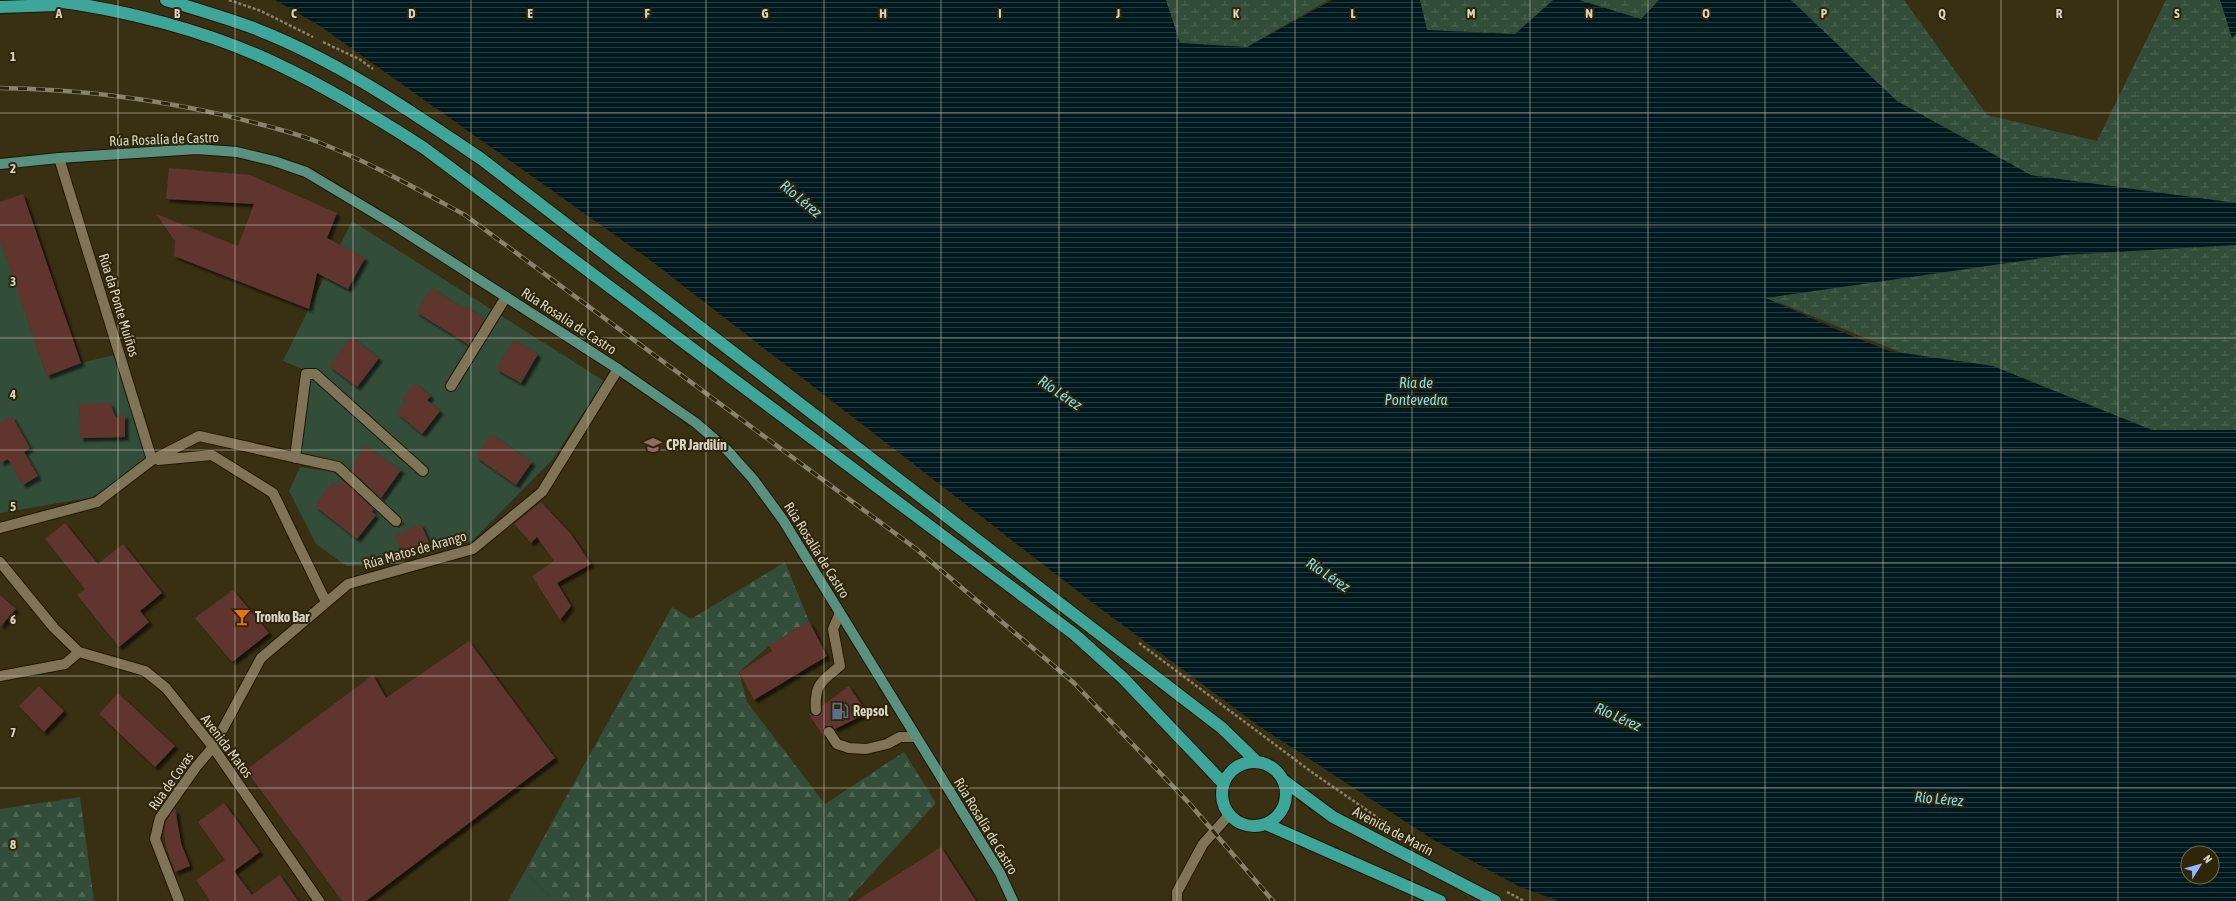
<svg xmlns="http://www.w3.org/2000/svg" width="2236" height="901" font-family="'Asap Condensed',sans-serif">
  <defs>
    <pattern id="forest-firs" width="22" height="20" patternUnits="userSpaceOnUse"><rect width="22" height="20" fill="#324d38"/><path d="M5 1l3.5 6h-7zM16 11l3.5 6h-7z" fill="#4f6653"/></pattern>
    <pattern id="wetland-marsh" width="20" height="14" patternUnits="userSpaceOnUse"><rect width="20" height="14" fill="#324d38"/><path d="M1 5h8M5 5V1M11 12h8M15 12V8" fill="none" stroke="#4f6653"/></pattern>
    <pattern id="water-rules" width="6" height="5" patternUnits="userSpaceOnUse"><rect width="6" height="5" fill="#00191f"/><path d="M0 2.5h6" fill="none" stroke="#253a3e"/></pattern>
    <filter id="shadow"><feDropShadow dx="3.5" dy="3.5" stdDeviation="1" flood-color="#0009"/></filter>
  </defs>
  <rect width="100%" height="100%" fill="#392f13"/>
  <!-- grass -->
  <path fill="#324d38" d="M352,221L604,381L553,459L472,541L388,565L346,566L316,544L289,491L300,467L333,472L399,528L405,524L340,464L300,455L309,379L315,381L366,425L419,475L423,471L315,374L283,361Z
    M0,238L47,376L81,363L114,355L147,459L94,497L0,513Z
    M525,871L554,901H508Z"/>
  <!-- forest -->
  <path fill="url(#forest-firs)" d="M785,562L809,621L769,646L739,672L747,702L825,804L904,752L936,803L847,901H554L525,871L672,607L691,619Z
    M80,797L94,901H0V809Z"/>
  <!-- wetland -->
  <path fill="url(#wetland-marsh)" fill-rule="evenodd" d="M753,0H1328L1262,39L1332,0H1904L1987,115L2097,141L2166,0H2236V695ZM1778,303V302L1902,353C1869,351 1810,318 1778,303Z"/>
  <!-- water -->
  <path fill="url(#water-rules)" fill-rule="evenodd" d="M275,0H1166L1180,43L1247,47L1332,0H1420L1427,30L1515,34L1553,0H1579L1641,19L1659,0H1791L1897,101L2031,175L2236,203V245L2063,255L1766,298L1847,334L1889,351L1993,366L2152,430H2236V901H1559L1518,886L1432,839L1259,726L1093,603L650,260L320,26ZM2188,853H2212V877H2188Z
    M2220,0H2236V34L2232,38Z"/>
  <!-- building -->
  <path fill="#5f352e" filter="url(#shadow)" d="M169,168L250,175L337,213L327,238L365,258L348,289L317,273L309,309L174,256L175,241L156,214L238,246L254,204L166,199Z
    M23,194L81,363L47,376L0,241V202Z
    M432,288L464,309L466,306L485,319L469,345L416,312Z
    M351,337L379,358L357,387L329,366Z
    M514,340L538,354L521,383L496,369Z
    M415,383L431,396L427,400L440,411L422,434L397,413L406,401L401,400Z
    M110,403L116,418L125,414V437L80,438L79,404Z
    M12,416L30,448L24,452L38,476L23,485L8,459L0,463V423Z
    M491,434L532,462L516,485L476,457Z
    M365,446L401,470L381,498L350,469Z
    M342,480L374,509L372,512L376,515L357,539L315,506L332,482L338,486Z
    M541,502L571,534L591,564L557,583L571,606L560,620L532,576L554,561L537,537L531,543L514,524Z
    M65,523L98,564L123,544L162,593L140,611L149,622L119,647L77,595L85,589L45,539Z
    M421,524L430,545L404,556L395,535Z
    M233,590L269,633L232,662L195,618Z
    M0,595L16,609L0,627Z
    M809,621L827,656L754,700L739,672L772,651L769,646Z
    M469,641L555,758L366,901H342L246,770L373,675L386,698Z
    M39,686L64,711L44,732L19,706Z
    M849,686L867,713L835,729L832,726H826L823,729V736L809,714L816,716L820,715L822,706Z
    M118,693L175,746L155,767L99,714Z
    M224,803L260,852L234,871L252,895L280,875L298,901H210L196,880L225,860L198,822Z
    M175,808L181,843L190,866L175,872L166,847L164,831L166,821Z
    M941,847L976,901H856Z"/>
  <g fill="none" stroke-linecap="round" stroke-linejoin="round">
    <!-- lane casing -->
    <g stroke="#201700" stroke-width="12">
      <path id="lane" d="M451,386L506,297
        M816,710C814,684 822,681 840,666L833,629L840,613
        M829,732L837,744L849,748L866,749L887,744L900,737H916
        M1177,901V892L1203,844L1229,815"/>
    </g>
    <!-- street casing -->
    <g stroke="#201700" stroke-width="12">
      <path id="street" d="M295,458L306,374H315L423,471
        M152,460L199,436L338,467L396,521
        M158,460L212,455L273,493L326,602
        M0,528L97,502L152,460L59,158
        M0,562L54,628L79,652L145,671L166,688L213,747L319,901
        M0,676L65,664L79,652
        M179,901L155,839L160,818L196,767L213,747L261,658L348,584L473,549L542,492L618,369"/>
    </g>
    <!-- primary casing -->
    <g stroke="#201700" stroke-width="12">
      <path id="primary" d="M0,164L59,158L197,149L237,152L274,161L306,172L391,223L618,369L696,423L727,450L753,479L783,520L1000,873L1013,901"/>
    </g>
    <!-- highway casing -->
    <g stroke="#201700" stroke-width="14">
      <path id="highway" d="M48,0C123,9 208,31 277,64C328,88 376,117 424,148L1074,634L1123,678L1223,783
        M166,0C196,9 227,18 256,29C336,60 409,110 480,158L1222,728L1256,761
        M0,7L57,5
        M1222 794a32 32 0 1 1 64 0a32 32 0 1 1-64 0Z
        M1283,780L1333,817L1495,901
        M1266,824L1440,901"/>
    </g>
    <!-- path -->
    <path stroke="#89816b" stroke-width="2.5" stroke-dasharray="3 2" stroke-linecap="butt" d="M229,0L261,11L313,37
      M323,42L359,59L373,69
      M1139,643L1313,773L1400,833
      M1507,892L1524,901"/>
    <!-- lane -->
    <use href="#lane" stroke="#7f7457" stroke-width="10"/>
    <!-- street -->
    <use href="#street" stroke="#7f7457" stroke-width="10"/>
    <!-- primary -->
    <use href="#primary" stroke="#589180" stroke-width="10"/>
    <!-- highway -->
    <use href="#highway" stroke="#3ea59b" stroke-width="12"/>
    <!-- rail casing -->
    <g stroke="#89826c" stroke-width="4.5">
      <path id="rail" d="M0,88C74,89 147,98 219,114C252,122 287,130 318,142C369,162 417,189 465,215L915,548L1074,683L1189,803L1273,901"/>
    </g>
    <!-- rail -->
    <use href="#rail" stroke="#2f2509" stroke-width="3" stroke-dasharray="9" stroke-linecap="butt"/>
  </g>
  <!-- grid -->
  <path fill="none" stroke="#d9d3c4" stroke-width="1" stroke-opacity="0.55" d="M118,0V901M235,0V901M353,0V901M471,0V901M588,0V901M706,0V901M824,0V901M941,0V901M1059,0V901M1177,0V901M1295,0V901M1412,0V901M1530,0V901M1648,0V901M1765,0V901M1883,0V901M2001,0V901M2118,0V901M0,113H2236M0,225H2236M0,338H2236M0,450H2236M0,563H2236M0,676H2236M0,788H2236"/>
  <!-- icons -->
  <defs>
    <g id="school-bare" transform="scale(1.38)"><path d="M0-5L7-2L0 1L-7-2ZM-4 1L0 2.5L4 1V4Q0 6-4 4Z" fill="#8d6e63" stroke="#2f2509" stroke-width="2.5" paint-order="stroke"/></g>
    <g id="bar-bare" transform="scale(1.38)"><path d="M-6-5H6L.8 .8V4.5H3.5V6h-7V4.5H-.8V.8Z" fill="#e8710a" stroke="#2f2509" stroke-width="2.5" paint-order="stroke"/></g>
    <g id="fuel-bare" transform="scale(1.38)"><path d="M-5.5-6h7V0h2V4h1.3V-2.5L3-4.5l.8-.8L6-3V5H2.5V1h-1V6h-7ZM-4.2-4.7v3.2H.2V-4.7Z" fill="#5c6f8a" stroke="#2f2509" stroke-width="2.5" paint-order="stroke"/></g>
  </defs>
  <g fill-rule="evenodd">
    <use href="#school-bare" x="653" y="445"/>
    <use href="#bar-bare" x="242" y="617"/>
    <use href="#fuel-bare" x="840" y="711"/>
  </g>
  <g text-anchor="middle" stroke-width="4" stroke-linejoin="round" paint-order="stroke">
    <!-- street labels -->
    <g font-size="14" fill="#d9d3c4" stroke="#2f2509">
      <text transform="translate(164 139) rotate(-2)" y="5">Rúa Rosalía de Castro</text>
      <text transform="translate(119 305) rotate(73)" y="5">Rúa da Ponte Muíños</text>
      <text transform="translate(569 321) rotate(33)" y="5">Rúa Rosalía de Castro</text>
      <text transform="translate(415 550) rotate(-16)" y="5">Rúa Matos de Arango</text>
      <text transform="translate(817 550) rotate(58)" y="5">Rúa Rosalía de Castro</text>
      <text transform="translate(227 746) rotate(53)" y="5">Avenida Matos</text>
      <text transform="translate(171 781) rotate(-55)" y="5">Rúa de Covas</text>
      <text transform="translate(986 826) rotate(59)" y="5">Rúa Rosalía de Castro</text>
      <text transform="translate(1393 831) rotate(28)" y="5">Avenida de Marín</text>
    </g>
    <!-- poi labels -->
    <g font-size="14" font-weight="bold" fill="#d9d3c4" stroke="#2f2509" text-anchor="start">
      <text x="666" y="450">CPR Jardilín</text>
      <text x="255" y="622">Tronko Bar</text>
      <text x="853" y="716">Repsol</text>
    </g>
    <!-- water labels -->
    <g font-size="15" font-style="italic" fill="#82def3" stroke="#2f2509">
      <text transform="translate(801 199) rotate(40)" y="5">Río Lérez</text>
      <text x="1416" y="388">Ría de<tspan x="1416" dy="17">Pontevedra</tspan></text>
      <text transform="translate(1060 393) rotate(34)" y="5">Río Lérez</text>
      <text transform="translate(1328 575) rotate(34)" y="5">Río Lérez</text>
      <text transform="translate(1618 717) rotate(24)" y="5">Río Lérez</text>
      <text transform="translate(1939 799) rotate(5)" y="5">Río Lérez</text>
    </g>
  </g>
  <g font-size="13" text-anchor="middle" font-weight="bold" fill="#d9d3c4" stroke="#2f2509" stroke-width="4" stroke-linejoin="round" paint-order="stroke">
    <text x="59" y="18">A</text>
    <text x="177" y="18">B</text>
    <text x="294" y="18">C</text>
    <text x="412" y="18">D</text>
    <text x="530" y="18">E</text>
    <text x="647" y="18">F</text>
    <text x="765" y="18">G</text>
    <text x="883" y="18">H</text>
    <text x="1000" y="18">I</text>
    <text x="1118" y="18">J</text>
    <text x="1236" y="18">K</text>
    <text x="1353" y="18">L</text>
    <text x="1471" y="18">M</text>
    <text x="1589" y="18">N</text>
    <text x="1706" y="18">O</text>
    <text x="1824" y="18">P</text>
    <text x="1942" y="18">Q</text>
    <text x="2059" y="18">R</text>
    <text x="2177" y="18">S</text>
    <text x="13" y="61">1</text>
    <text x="13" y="173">2</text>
    <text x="13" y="286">3</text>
    <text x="13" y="399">4</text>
    <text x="13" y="511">5</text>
    <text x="13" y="624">6</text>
    <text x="13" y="737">7</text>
    <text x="13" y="849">8</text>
  </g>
  <!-- north arrow -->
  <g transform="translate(2200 865) rotate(53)"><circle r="19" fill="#2f2509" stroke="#736b54"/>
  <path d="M0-3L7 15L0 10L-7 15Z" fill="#97b6fd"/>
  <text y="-6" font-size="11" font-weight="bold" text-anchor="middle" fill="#d9d3c4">N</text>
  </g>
</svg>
